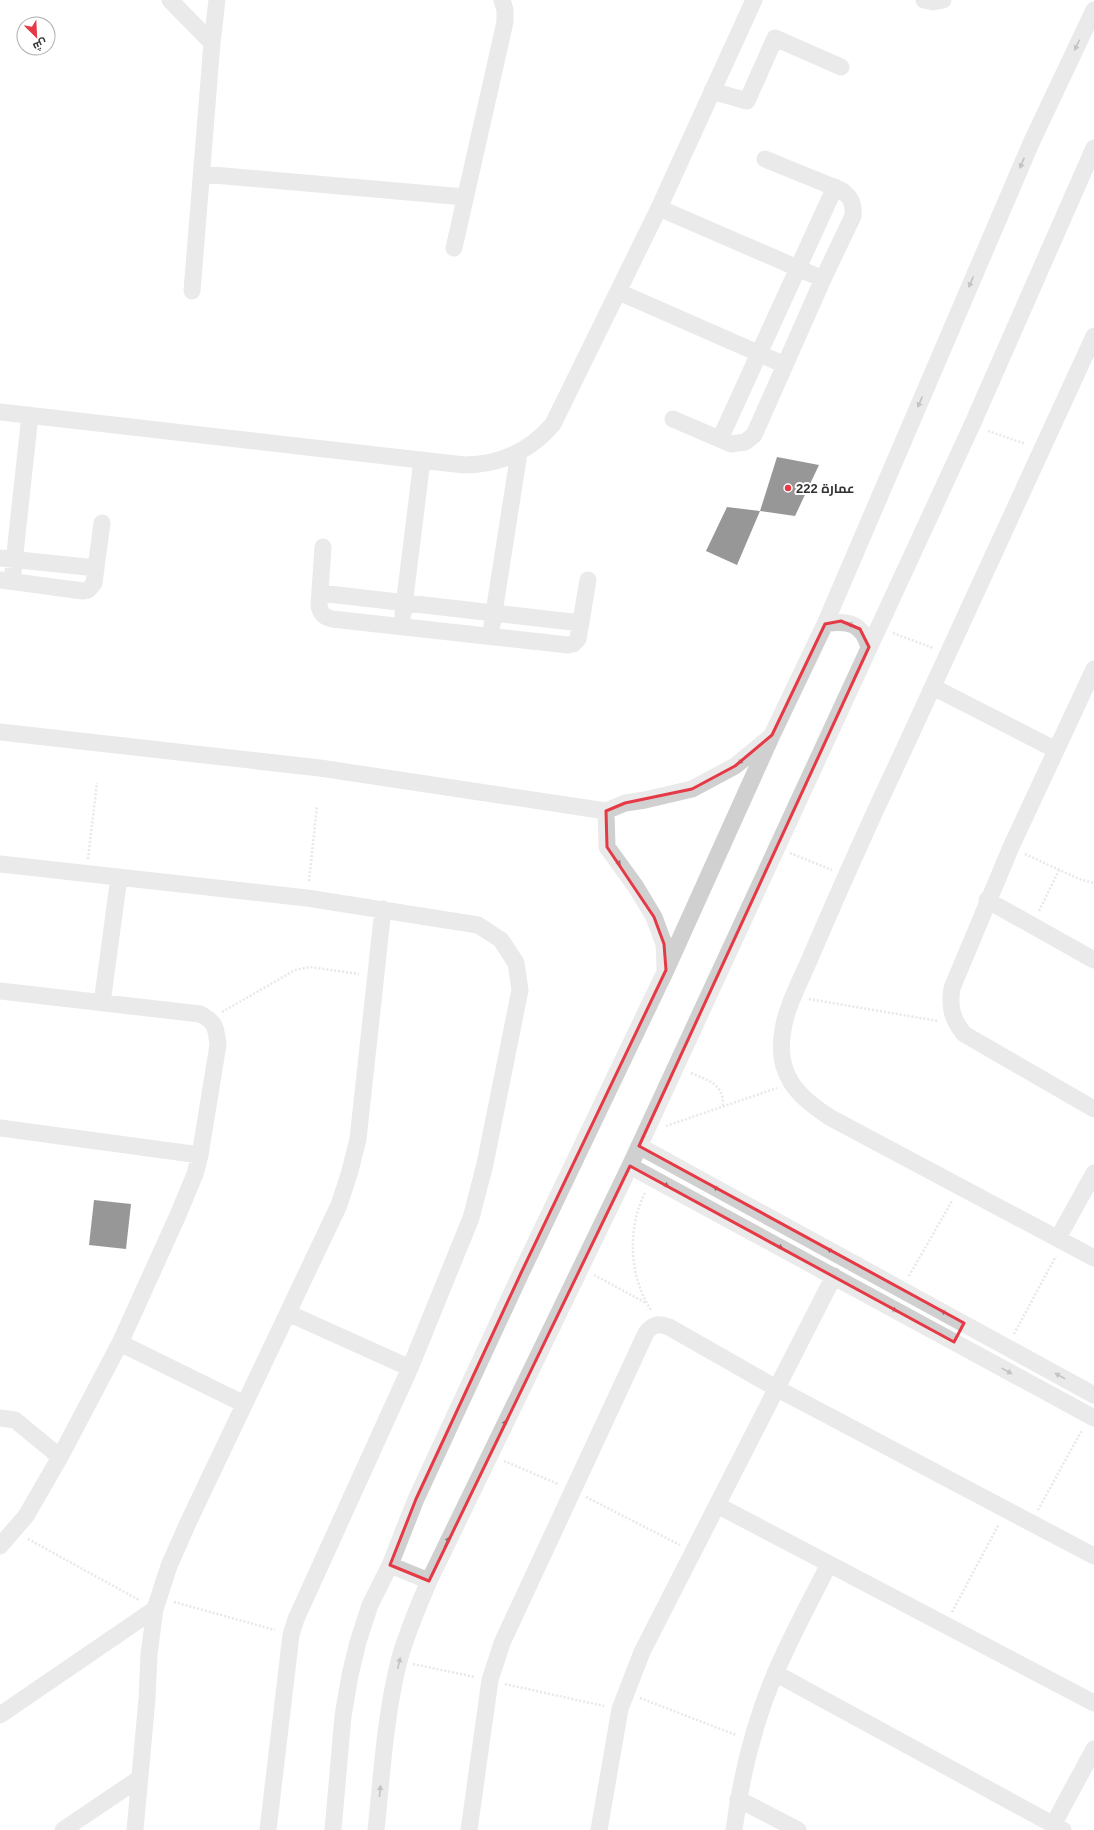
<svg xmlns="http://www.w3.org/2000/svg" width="1094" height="1830" font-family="Arial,Cairo,sans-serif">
  <rect width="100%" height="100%" fill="#fff"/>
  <!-- building -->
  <path fill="#1a1a1a" d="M777,457L819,465L795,516L760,511Z
    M727,507L760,511L737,565L706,551Z
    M94,1200L131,1204L126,1249L89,1245Z"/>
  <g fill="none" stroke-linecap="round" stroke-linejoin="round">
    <!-- path -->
    <path stroke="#cdcdcd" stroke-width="2.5" stroke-dasharray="2 2" stroke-linecap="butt" d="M988,431L1026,444
      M893,633L933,648
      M790,853L832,870
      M1025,854L1079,879L1094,883
      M88,859L97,783
      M309,881L317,806
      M1039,911L1059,870
      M809,999L938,1021
      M222,1012L295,970L310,967L359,974
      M691,1073C709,1081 724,1084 723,1106
      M666,1126L777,1088
      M645,1193C627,1228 629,1277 651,1310
      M594,1275L646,1303
      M909,1276L952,1201
      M1014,1334L1056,1256
      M504,1461L558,1484
      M586,1497L680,1545
      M1038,1510L1082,1430
      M28,1539L139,1600
      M174,1602L275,1630
      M952,1612L999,1524
      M413,1664L475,1677
      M505,1684L604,1706
      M640,1698L736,1735"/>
    <!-- minor -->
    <path stroke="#d0d0d0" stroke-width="17" d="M170,0L212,43
      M924,0L933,2L943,0
      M712,91L747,101L775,38L841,67
      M202,174L465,197
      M659,208L823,279
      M454,248L505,22V10L502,0
      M192,291L212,43L217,0
      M619,292L785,365
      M1094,336C1022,492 951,649 878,805C855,855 833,905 811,956C802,978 786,1007 783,1030C775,1073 796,1096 831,1118L1094,1258
      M0,412L464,465C500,465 529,452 553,424L659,208L754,0
      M673,419L731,444L745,442L754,435L823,279L853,216C854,204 851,197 841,190L765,159
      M720,439L835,187
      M323,547L319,606C321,614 324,617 332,619L568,645L573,644L578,639L588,580
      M0,558L96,568
      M0,580L83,591L88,590L94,583L102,523
      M12,581L30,415
      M320,593L581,623
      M403,614L422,460
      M825,624C848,620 862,623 869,647
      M492,625L519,453
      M1094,669L1011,847L952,988C949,1007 952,1019 964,1034L1094,1109
      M933,687L1056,750
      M0,732L320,768L606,811L625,803L645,800L692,789L735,766L769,738
      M606,811L607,847L636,887L654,917L664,944L665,969
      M0,864L307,898L478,925L501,940L516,963L520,990L485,1164L471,1218L410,1368L296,1619L291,1635L268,1830
      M987,900L1094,960
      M0,991L200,1014C216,1022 216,1028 218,1045L200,1155L195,1174L178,1215L120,1343L60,1457L26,1516L0,1546
      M102,1003L119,877
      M0,1128L200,1155
      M639,1146L1094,1395
      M630,1166L1094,1418
      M1058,1238L1094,1173
      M288,1313L410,1368
      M120,1343L244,1404
      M0,1418L15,1420L60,1457
      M717,1505L1094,1703
      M390,1565L429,1581
      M775,1673L1063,1830
      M0,1715L155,1609
      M738,1799L798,1830
      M1053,1825L1094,1749
      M63,1830L140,1778
      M135,1830L147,1699L149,1654L155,1609L169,1566L187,1525L339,1205L350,1171L358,1139L383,909
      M333,1830L343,1716L350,1675L358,1642L370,1605L390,1565L416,1499L521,1273L666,970L772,735L825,624L1032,141L1094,10
      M376,1830C382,1774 385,1716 399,1661C406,1634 418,1607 429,1581L630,1166L972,425L1094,148
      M469,1830L490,1680L502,1643L646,1333C653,1324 658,1323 669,1327L776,1388L1094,1556
      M599,1830L620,1709L642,1652L834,1276
      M734,1830C741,1777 754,1723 775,1674C791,1636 811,1600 829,1564"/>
  </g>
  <!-- one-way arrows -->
  <defs><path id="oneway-solid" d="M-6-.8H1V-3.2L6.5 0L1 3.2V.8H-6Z"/></defs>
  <g fill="#7a7a7a">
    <use href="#oneway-solid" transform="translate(1077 45) rotate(115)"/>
    <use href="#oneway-solid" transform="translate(1022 163) rotate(113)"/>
    <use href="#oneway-solid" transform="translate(971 282) rotate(113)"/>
    <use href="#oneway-solid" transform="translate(920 402) rotate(113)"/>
    <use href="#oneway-solid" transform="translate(853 625) rotate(-154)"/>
    <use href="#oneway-solid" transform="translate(742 760) rotate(141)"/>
    <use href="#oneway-solid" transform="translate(617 861) rotate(53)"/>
    <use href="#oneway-solid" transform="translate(664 1184) rotate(29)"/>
    <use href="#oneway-solid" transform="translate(718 1189) rotate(-151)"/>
    <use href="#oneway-solid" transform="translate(778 1246) rotate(29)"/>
    <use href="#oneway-solid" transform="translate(832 1251) rotate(-151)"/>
    <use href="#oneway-solid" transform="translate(892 1309) rotate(29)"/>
    <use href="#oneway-solid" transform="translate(946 1313) rotate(-151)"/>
    <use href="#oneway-solid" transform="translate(1007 1371) rotate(29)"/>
    <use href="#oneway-solid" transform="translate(1060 1376) rotate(-151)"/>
    <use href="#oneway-solid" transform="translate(504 1425) rotate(-64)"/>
    <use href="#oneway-solid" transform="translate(447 1542) rotate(-64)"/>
    <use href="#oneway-solid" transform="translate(399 1663) rotate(-77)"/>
    <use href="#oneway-solid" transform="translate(380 1791) rotate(-84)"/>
  </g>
  <!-- marked area -->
  <path d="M0 0H1094V1830H0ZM841,621L860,629L869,647L639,1146L964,1323L954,1342L630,1166L429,1581L390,1565L416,1499L521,1273L666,970L664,944L654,917L607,847L606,811L625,803L692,789L735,766L772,735L825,624Z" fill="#fff" fill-opacity=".55" fill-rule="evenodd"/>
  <path fill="none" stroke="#e63946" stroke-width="3" stroke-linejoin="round" d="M841,621L860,629L869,647L639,1146L964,1323L954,1342L630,1166L429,1581L390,1565L416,1499L521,1273L666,970L664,944L654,917L607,847L606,811L625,803L692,789L735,766L772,735L825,624Z"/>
  <!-- markers -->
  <circle fill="#e63946" stroke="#fff" stroke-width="1.5" cx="788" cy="488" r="4"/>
  <g text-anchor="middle" stroke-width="4" stroke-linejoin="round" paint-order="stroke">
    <!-- poi labels -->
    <g font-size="13" font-weight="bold" fill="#333" stroke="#fff" text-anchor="start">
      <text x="796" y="493">عمارة 222</text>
    </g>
  </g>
  <!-- north arrow -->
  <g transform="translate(36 36) rotate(156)"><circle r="19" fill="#ffffff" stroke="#adadad"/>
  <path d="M0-3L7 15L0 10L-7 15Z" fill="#e63946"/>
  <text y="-6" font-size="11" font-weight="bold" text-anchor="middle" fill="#333333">ش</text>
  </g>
</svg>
